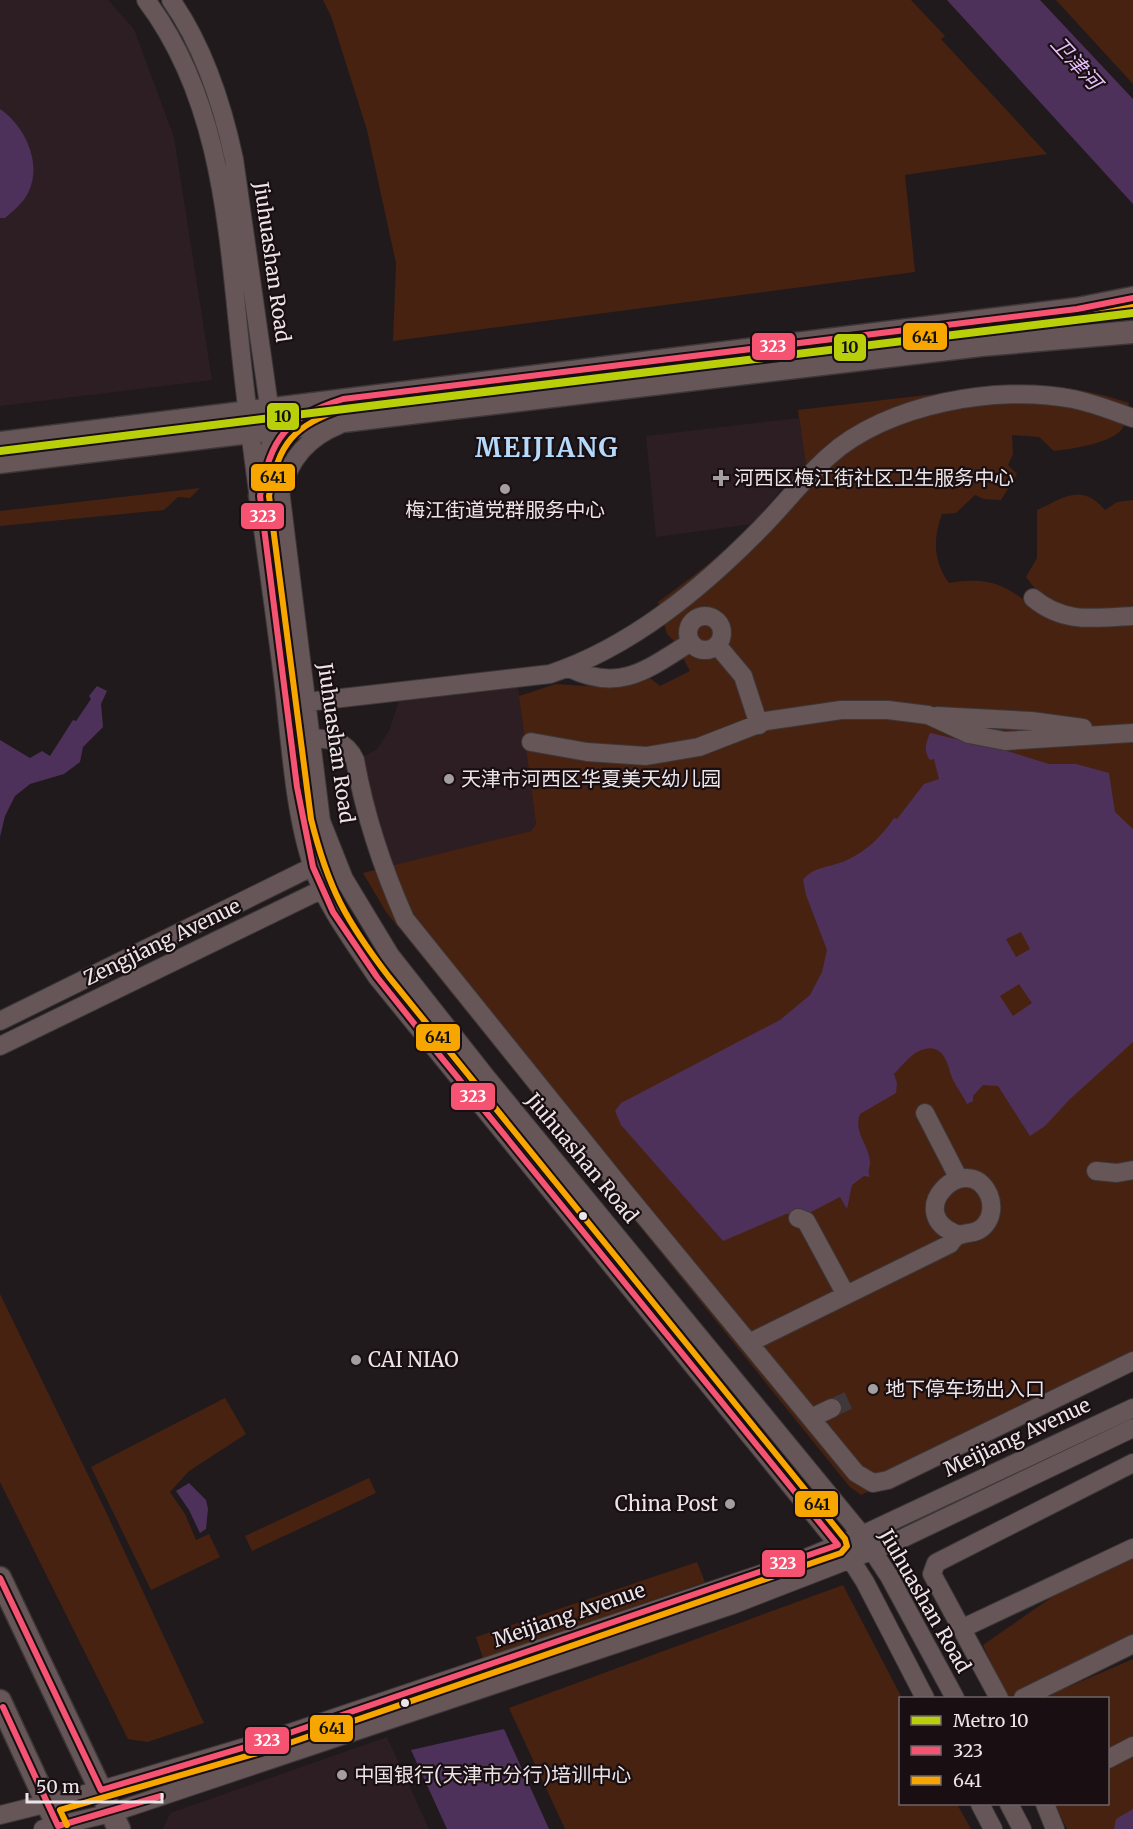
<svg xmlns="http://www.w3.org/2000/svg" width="1133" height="1829" font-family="Merriweather,'Noto Sans SC',serif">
  <rect width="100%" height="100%" fill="#201a1c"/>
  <!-- built -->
  <path fill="#2d1e23" d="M0,0H108L134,29L174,137L212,380L0,406Z
    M799,418L806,465L784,486L752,524L656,537L646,436Z
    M518,685L536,824L531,831L391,867L378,837L363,757L377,749L389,731L399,701Z
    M387,1737L429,1829H163L170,1813Z"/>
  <!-- green -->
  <path fill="#472211" d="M323,0H911L945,36L941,39L1047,154L905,175L915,272L393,341L396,263L367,130L331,16Z
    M1056,0H1133V84Z
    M1011,385C1055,385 1087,389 1129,403C1128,410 1127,420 1124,426C1116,443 1071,449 1054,451L1039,437L1012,435L1013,454L1008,465L1017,474L1001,500L984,499L975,495L956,513L942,514C933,538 933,562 949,583C995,575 1009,588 1044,615L1039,594L1026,577L1037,558V510C1064,498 1081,482 1105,510L1117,502L1133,500V1365L861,1495L849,1486L386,912L363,873L531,831L536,824L519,696L556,684L616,688L650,678L660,686L690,671L674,641L667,634L658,602C691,578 724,553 752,524C771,505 786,484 806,465L798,410Z
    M200,488L190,498L178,497L164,510L0,526V511Z
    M0,1294L107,1514L204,1723L148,1742L128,1739L0,1482Z
    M225,1398L246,1434L189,1471L170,1492L185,1514L196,1540L209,1534L220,1557L151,1590L91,1467Z
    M369,1478L376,1493L252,1551L245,1536Z
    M1133,1557V1640L1007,1698L983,1645L1058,1593Z
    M697,1562L705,1582L483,1658L476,1637Z
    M843,1585L902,1698L900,1804H957L971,1829H565L509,1708Z
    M1133,1659V1749L1108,1762V1698H1048L1054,1693Z
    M1133,1752V1829H1067L1055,1804H1108V1766Z"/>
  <!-- water -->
  <path fill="#4d315a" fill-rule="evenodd" d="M947,0H1040L1133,99V204Z
    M0,109C25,126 43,164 28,193C23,203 13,211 5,218H0Z
    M97,686L107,691L101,704L103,727L83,747L80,762L64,774L30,784L15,796L5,816L0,837V740L30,758L42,751L50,756L73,720L76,721L91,699L89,696Z
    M930,733L1004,750L1049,764H1076L1109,773L1115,812L1133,829V1042L1069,1100L1045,1126L1030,1136L998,1086L983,1085L973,1096V1101L967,1104C963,1095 954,1084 951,1075C947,1060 941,1041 919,1051C910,1055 901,1067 894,1074L897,1083L896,1093L860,1114C853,1133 869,1144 870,1162C870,1169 867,1170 870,1177L864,1176L852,1185L847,1209L840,1197L811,1212L786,1214L723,1241L621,1125L615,1111L621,1103L780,1020L810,995L822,972L827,950L806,895L803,880C812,867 831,867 845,861C867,851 881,837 894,818L897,819L924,784L939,779L934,759L930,760C923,750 926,743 930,733ZM1021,932L1030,949L1016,957L1006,939ZM1019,984L1032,1003L1013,1016L1000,996Z
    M189,1483L206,1500L208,1509L206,1529L200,1533L189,1510L176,1491Z
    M504,1729L549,1829H447L411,1750Z
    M1133,1809V1829H1114L1116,1819Z"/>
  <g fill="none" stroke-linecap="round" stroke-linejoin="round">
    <!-- minor-tunnel -->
    <path stroke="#3f383a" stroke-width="18" stroke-dasharray="18 9" stroke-linecap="butt" d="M832,1408L854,1398"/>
    <!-- minor casing -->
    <g stroke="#3c3738" stroke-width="20">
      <path id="minor" d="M146,0C219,97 227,219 239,335C250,447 268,559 282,670C290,731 293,810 313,867C327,907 354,942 377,977L851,1560L865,1582L925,1698
        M171,0C204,47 222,103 234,159L274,441L321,821L344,879L390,955L487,1078L862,1535L889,1576L955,1698
        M282,489C290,458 309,437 339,425
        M1033,598C1064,624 1095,618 1133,616
        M688 633a17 17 0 1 1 34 0a17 17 0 1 1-34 0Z
        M717,645L743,676L759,725
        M569,668C620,693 648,669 691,642
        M307,702L550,674C631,647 701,589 760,529C784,505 804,478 829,456C886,404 998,384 1073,399C1093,403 1113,411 1133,418
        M937,716L1031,721L1083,728
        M311,738C331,739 346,740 355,760C365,816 382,867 405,919L623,1190L856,1473L873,1483L888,1480L1133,1361
        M531,742L587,752L646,756L699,747L766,721L841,710H888L928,715L969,734L1005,741L1133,733
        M0,1021L322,862
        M0,1046L333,884
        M925,1113L959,1179
        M1096,1171L1117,1173L1133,1170
        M798,1218L806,1221L846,1295
        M751,1342L950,1244C952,1241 956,1236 960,1235C969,1232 977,1234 985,1225C992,1217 993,1205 989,1195C967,1147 899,1214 959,1235
        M811,1418L832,1408
        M961,1629L1133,1548
        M999,1698L932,1574L936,1563L1133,1463
        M1023,1698L1133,1644
        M1108,1759L1133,1746
        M980,1804L993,1829
        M1009,1804L1022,1829
        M1045,1804L1055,1829
        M0,1815L101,1790L272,1739L791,1564L862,1535L1133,1408
        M43,1829L111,1813L732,1605L897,1541L1133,1428"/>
    </g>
    <!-- major casing -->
    <g stroke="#3c3738" stroke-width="25">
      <path id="major" d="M0,443L1077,309L1133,298
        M0,462L981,345L1133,332
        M260,496C264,468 268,443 290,423
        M0,1578L119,1829
        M0,1701L59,1829"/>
    </g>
    <!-- minor -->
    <use href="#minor" stroke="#665657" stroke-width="18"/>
    <!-- major -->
    <use href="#major" stroke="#675658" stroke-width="22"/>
    <!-- bus-1 casing -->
    <g stroke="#190f12" stroke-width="10">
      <path id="bus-1" d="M0,1578L101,1790L272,1739L838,1545L432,1046L377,977L333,912L313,867L297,787L260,496C271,437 286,418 343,399L1077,309L1133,298
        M3,1707L58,1826L161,1796"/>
    </g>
    <!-- bus-2 casing -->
    <g stroke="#190f12" stroke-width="10">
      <path id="bus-2" d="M67,1825L60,1810L275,1748L841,1553L847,1546L845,1539L389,977C346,921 328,888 311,819L269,496C279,442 293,426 345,408L1078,318L1133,307"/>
    </g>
    <!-- bus-1 -->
    <use href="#bus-1" stroke="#f65372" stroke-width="6"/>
    <!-- bus-2 -->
    <use href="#bus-2" stroke="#f7a600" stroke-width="6"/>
    <!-- metro-1 casing -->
    <g stroke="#190f12" stroke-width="12">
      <path id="metro-1" d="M0,451L1133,313"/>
    </g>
    <!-- metro-1 -->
    <use href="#metro-1" stroke="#b9cf09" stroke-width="8"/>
  </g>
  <!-- markers -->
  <g fill="#a59ea0" stroke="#190f12" stroke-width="2">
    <path d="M718 469h6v6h6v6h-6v6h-6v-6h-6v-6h6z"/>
    <circle cx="505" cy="489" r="6"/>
    <circle cx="449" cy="779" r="6"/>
    <circle cx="356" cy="1360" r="6"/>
    <circle cx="873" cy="1389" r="6"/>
    <circle cx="730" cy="1504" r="6"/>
    <circle cx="342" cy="1775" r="6"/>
  </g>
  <g fill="#ece5e7" stroke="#190f12" stroke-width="2">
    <circle cx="583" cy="1216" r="5"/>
    <circle cx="405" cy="1703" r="5"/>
  </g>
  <g text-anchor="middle" stroke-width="4.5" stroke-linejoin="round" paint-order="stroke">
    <!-- street labels -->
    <g font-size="20" fill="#ece5e7" stroke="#190f12">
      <text transform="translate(272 262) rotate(82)" y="7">Jiuhuashan Road</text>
      <text transform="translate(336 743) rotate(82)" y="7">Jiuhuashan Road</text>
      <text transform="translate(162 942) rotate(-26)" y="7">Zengjiang Avenue</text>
      <text transform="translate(582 1158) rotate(50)" y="7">Jiuhuashan Road</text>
      <text transform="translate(1017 1437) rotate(-25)" y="7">Meijiang Avenue</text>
      <text transform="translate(925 1601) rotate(60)" y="7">Jiuhuashan Road</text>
      <text transform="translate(569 1615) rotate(-19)" y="7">Meijiang Avenue</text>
    </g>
    <!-- poi labels -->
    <g font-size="20" fill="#ece5e7" stroke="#190f12" text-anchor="start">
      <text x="734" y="485">河西区梅江街社区卫生服务中心</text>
      <text x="505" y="517" text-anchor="middle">梅江街道党群服务中心</text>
      <text x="461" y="786">天津市河西区华夏美天幼儿园</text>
      <text x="368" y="1367">CAI NIAO</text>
      <text x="885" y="1396">地下停车场出入口</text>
      <text x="718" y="1511" text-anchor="end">China Post</text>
      <text x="354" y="1782">中国银行(天津市分行)培训中心</text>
    </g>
    <!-- water labels -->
    <g font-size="21" font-style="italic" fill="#e5bffa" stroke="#190f12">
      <text transform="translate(1076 63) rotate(48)" y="7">卫津河</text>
    </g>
    <!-- district labels -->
    <g font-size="26" font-weight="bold" letter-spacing="1.5" fill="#b4d9fa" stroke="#190f12">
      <text x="547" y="457">MEIJIANG</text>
    </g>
  </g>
  <g stroke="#190f12" stroke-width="2">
    <rect x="902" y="322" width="46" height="29" rx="6" fill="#f7a600"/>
    <rect x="751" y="332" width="45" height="29" rx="6" fill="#f65372"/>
    <rect x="833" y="333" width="34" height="29" rx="6" fill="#b9cf09"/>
    <rect x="266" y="402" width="34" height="29" rx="6" fill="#b9cf09"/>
    <rect x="250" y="463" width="46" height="29" rx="6" fill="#f7a600"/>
    <rect x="240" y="502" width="45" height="28" rx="6" fill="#f65372"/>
    <rect x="415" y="1023" width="46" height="29" rx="6" fill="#f7a600"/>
    <rect x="450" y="1082" width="46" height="29" rx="6" fill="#f65372"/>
    <rect x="794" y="1490" width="45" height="28" rx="6" fill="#f7a600"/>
    <rect x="761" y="1549" width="45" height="29" rx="6" fill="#f65372"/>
    <rect x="309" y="1714" width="45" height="29" rx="6" fill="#f7a600"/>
    <rect x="244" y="1726" width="46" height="29" rx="6" fill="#f65372"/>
  </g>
  <g font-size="16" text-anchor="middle" font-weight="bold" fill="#fff">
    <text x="773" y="352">323</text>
    <text x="263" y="522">323</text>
    <text x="473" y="1102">323</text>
    <text x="783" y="1569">323</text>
    <text x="267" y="1746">323</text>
  </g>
  <g font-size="16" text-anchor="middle" font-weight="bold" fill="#111">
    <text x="925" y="343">641</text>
    <text x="850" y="353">10</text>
    <text x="283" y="422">10</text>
    <text x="273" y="483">641</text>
    <text x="438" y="1043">641</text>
    <text x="817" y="1510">641</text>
    <text x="332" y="1734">641</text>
  </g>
  <!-- legend -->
  <rect x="899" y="1697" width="210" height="108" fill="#190f12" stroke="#6d6567" stroke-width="1.5"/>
  <rect x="911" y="1716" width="30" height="9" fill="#b9cf09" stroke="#6d6567" stroke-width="1.5"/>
  <text x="953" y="1727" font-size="18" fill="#ece5e7">Metro 10</text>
  <rect x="911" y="1746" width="30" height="9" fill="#f65372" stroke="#6d6567" stroke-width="1.5"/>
  <text x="953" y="1757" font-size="18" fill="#ece5e7">323</text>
  <rect x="911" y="1776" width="30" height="9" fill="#f7a600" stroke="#6d6567" stroke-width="1.5"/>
  <text x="953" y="1787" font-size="18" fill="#ece5e7">641</text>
  <!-- scale -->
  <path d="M27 1793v9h135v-9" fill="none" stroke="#ece5e7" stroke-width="3"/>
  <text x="36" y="1793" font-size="18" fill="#ece5e7" stroke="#190f12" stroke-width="4.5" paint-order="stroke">50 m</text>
</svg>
